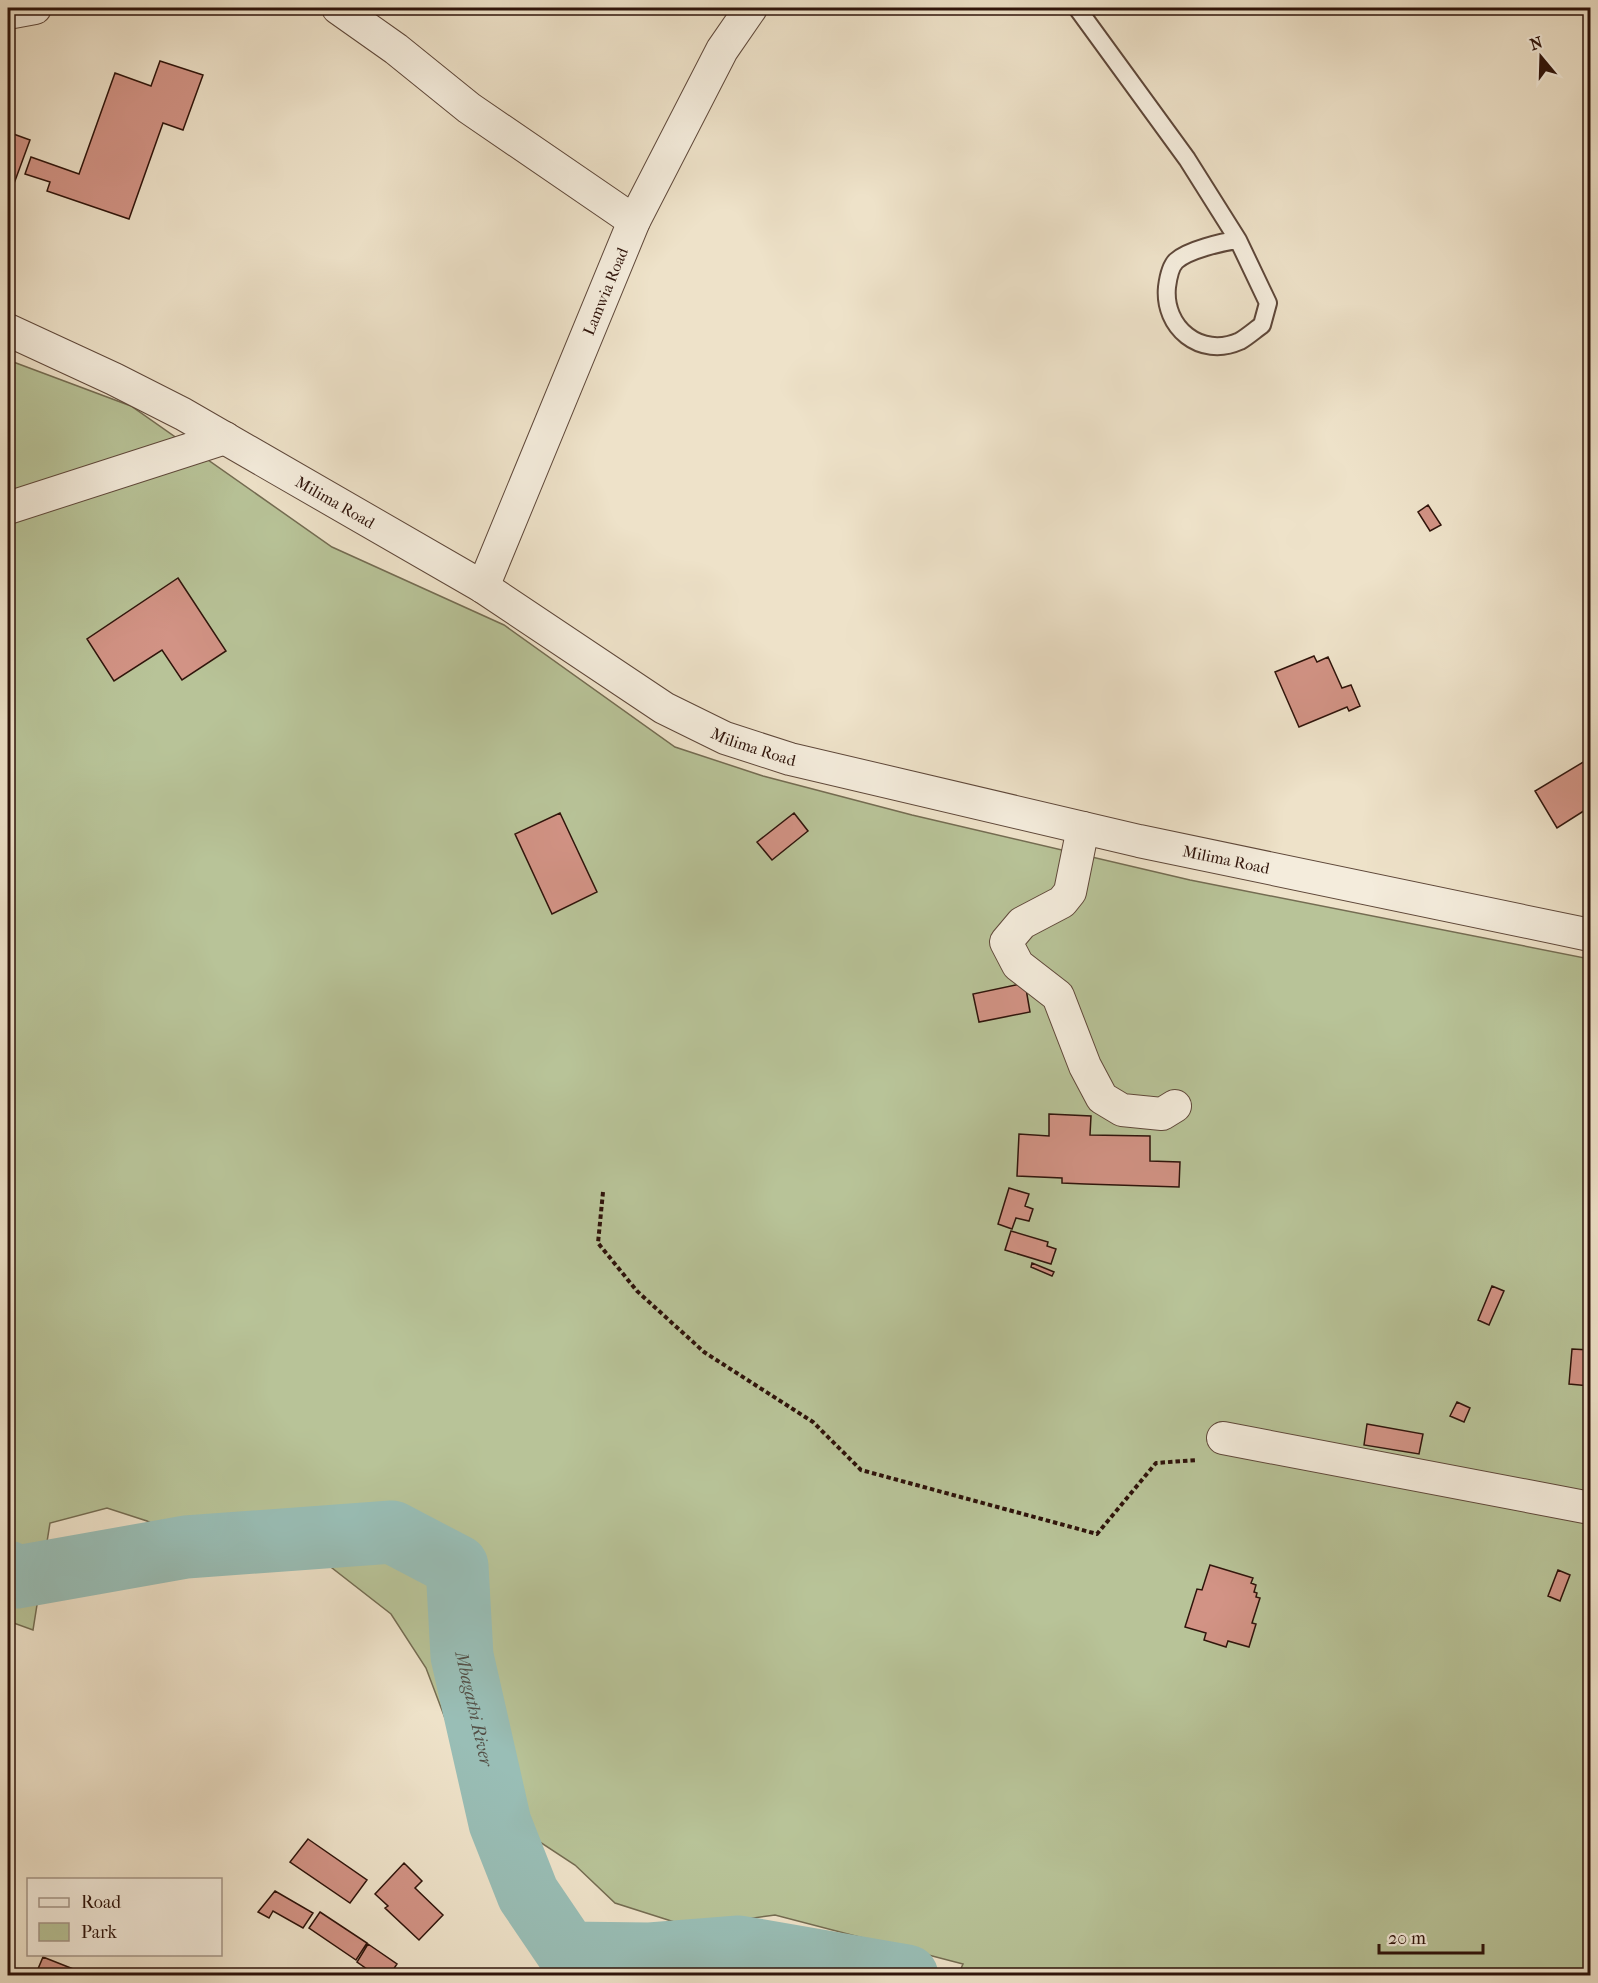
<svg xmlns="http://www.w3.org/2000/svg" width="1598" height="1983" font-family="'IM FELL French Canon',serif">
  <rect width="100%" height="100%" fill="#eee2c9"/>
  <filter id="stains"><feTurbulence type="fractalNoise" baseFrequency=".00333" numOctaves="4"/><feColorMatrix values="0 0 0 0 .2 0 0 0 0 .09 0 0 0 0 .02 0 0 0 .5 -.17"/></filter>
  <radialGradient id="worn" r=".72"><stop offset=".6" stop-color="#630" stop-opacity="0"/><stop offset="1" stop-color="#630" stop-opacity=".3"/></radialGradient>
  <!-- green -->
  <path fill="#b8c398" stroke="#746c52" stroke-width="1.5" d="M8,360L131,406L332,547L504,625L675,747L763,776L912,815L1190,880L1590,959V1975H958L963,1964L775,1915L690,1927L615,1903L575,1865L476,1800L426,1668L391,1614L323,1561L228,1562L147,1521L107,1508L50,1523L33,1630L8,1621Z"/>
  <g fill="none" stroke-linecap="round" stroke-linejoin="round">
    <!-- river -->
    <path stroke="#99beb6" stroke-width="63" id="s1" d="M8,1572L17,1577L186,1547L392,1532L457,1566L462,1656L500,1823L528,1894L568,1953L650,1954L739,1947L907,1976"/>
  </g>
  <!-- building -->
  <path fill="#d29385" stroke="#2f140b" stroke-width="1.5" d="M160,61L203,75L183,130L163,123L129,219L47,191L50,182L25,174L31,157L79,174L115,73L151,86Z
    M8,132L30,140L12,189L8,187Z
    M1428,505L1441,525L1430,531L1418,512Z
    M178,578L226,651L182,680L162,650L114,681L87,639Z
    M1314,656L1317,662L1328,657L1342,688L1351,685L1360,706L1349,711L1347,707L1299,727L1275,672Z
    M1590,758V807L1557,828L1535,791Z
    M560,813L597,892L552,914L515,834Z
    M794,813L808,831L772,860L757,842Z
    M1025,983L1030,1012L979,1022L973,994Z
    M1049,1114L1091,1116L1090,1135L1150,1136V1161L1180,1162L1179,1187L1085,1184L1062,1183V1178L1017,1176L1019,1134L1049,1136Z
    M1009,1188L1029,1194L1025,1206L1033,1209L1029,1221L1016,1218L1012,1229L998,1224Z
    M1011,1231L1048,1242L1047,1246L1056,1249L1051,1264L1005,1250Z
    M1032,1263L1054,1272L1052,1276L1031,1267Z
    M1492,1286L1504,1291L1489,1325L1478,1320Z
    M1572,1349L1590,1350V1386L1569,1384Z
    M1457,1402L1470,1408L1464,1422L1450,1416Z
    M1367,1424L1423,1434L1419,1454L1364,1445Z
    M1210,1565L1253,1578L1251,1583L1256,1585L1254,1592L1257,1593L1256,1597L1260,1598L1252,1623L1256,1624L1249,1647L1228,1641L1226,1647L1204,1640L1206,1633L1185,1627L1197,1589L1202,1590Z
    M1558,1570L1570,1575L1560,1601L1548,1596Z
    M308,1839L367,1880L350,1903L290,1862Z
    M404,1863L422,1881L415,1888L443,1915L419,1940L385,1908L388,1906L375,1894Z
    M275,1891L313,1913L303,1928L273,1911L269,1918L258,1912Z
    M320,1912L367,1943L356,1960L309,1928Z
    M368,1944L397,1964L389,1976H377L357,1962Z
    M43,1957L91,1976H35Z"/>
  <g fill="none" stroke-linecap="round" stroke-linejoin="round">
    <!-- lane casing -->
    <g stroke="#5f483a" stroke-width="20">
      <path id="lane" d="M1077,8L1187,159L1238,240
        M1238,240L1268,303L1262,325C1255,330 1247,337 1240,341C1200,359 1163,327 1167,287C1168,279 1170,267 1176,261C1188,250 1222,242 1238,240Z"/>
    </g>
    <!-- street casing -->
    <g stroke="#5f483a" stroke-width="34">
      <g id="street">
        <path d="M338,8L396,49L469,108L634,221"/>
        <path d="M8,13L35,8"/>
        <path id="s2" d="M8,330L114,379L183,414L483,587L664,708L725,738L790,759L1139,841L1590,935"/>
        <path d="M8,508L225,438"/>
        <path id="s3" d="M483,587L634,221L722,50L751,8"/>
        <path d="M1083,828L1070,892L1062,902L1022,923L1006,942L1018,965L1058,996L1085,1066L1102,1098L1122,1110L1162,1114L1175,1106"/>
        <path d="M1223,1438L1590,1508"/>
      </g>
    </g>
    <!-- path -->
    <path stroke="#2f140b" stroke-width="4" stroke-dasharray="4.5 3" stroke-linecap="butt" d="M603,1192L598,1243L637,1291L704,1352L813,1422L861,1470L1097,1534L1156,1463L1197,1460"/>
    <!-- lane -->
    <use href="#lane" stroke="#f4ecdc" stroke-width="16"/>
    <!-- street -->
    <use href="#street" stroke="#f4ecdc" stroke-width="32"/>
  </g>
  <g text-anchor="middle" stroke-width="4.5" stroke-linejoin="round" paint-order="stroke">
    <!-- street labels -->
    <g font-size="16" fill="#2f140b" stroke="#f4ecdc">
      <text dy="6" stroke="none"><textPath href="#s3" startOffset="320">Lamwia Road</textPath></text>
      <text dy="6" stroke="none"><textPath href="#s2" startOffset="370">Milima Road</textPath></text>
      <text dy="6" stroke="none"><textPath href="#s2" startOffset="856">Milima Road</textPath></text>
      <text dy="6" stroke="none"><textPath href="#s2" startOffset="1342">Milima Road</textPath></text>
    </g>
    <!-- water labels -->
    <g font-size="18" font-style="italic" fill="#545047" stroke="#f4ecdc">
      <text dy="6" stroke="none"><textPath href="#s1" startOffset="606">Mbagathi River</textPath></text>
    </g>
  </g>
  <!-- margin -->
  <rect width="1598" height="1983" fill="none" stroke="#eee2c9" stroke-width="30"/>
  <rect x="9" y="9" width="1580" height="1965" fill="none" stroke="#2f140b" stroke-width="3"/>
  <rect x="15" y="15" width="1568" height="1953" fill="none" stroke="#2f140b" stroke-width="1.5"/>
  <!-- legend -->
  <rect x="27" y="1878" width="195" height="78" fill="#f4ecdc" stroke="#a59688" stroke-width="1.5"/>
  <rect x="39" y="1898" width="30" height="9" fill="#f4ecdc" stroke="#a59688" stroke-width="1.5"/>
  <text x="81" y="1908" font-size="18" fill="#2f140b">Road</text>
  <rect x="39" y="1923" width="30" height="18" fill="#b8c398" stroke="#a59688" stroke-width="1.5"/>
  <text x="81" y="1938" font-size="18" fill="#2f140b">Park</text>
  <!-- north arrow -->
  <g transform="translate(1541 57) rotate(341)" stroke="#f4ecdc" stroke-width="4.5" paint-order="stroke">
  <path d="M0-4.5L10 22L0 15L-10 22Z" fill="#2f140b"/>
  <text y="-9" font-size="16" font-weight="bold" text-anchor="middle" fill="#2f140b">N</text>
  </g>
  <!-- scale -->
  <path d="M1379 1944v9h104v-9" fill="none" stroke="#2f140b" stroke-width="3"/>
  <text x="1388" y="1944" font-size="18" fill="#2f140b" stroke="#f4ecdc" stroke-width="4.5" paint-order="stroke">20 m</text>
  <rect width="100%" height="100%" filter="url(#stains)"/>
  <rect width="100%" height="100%" fill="url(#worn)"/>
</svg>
